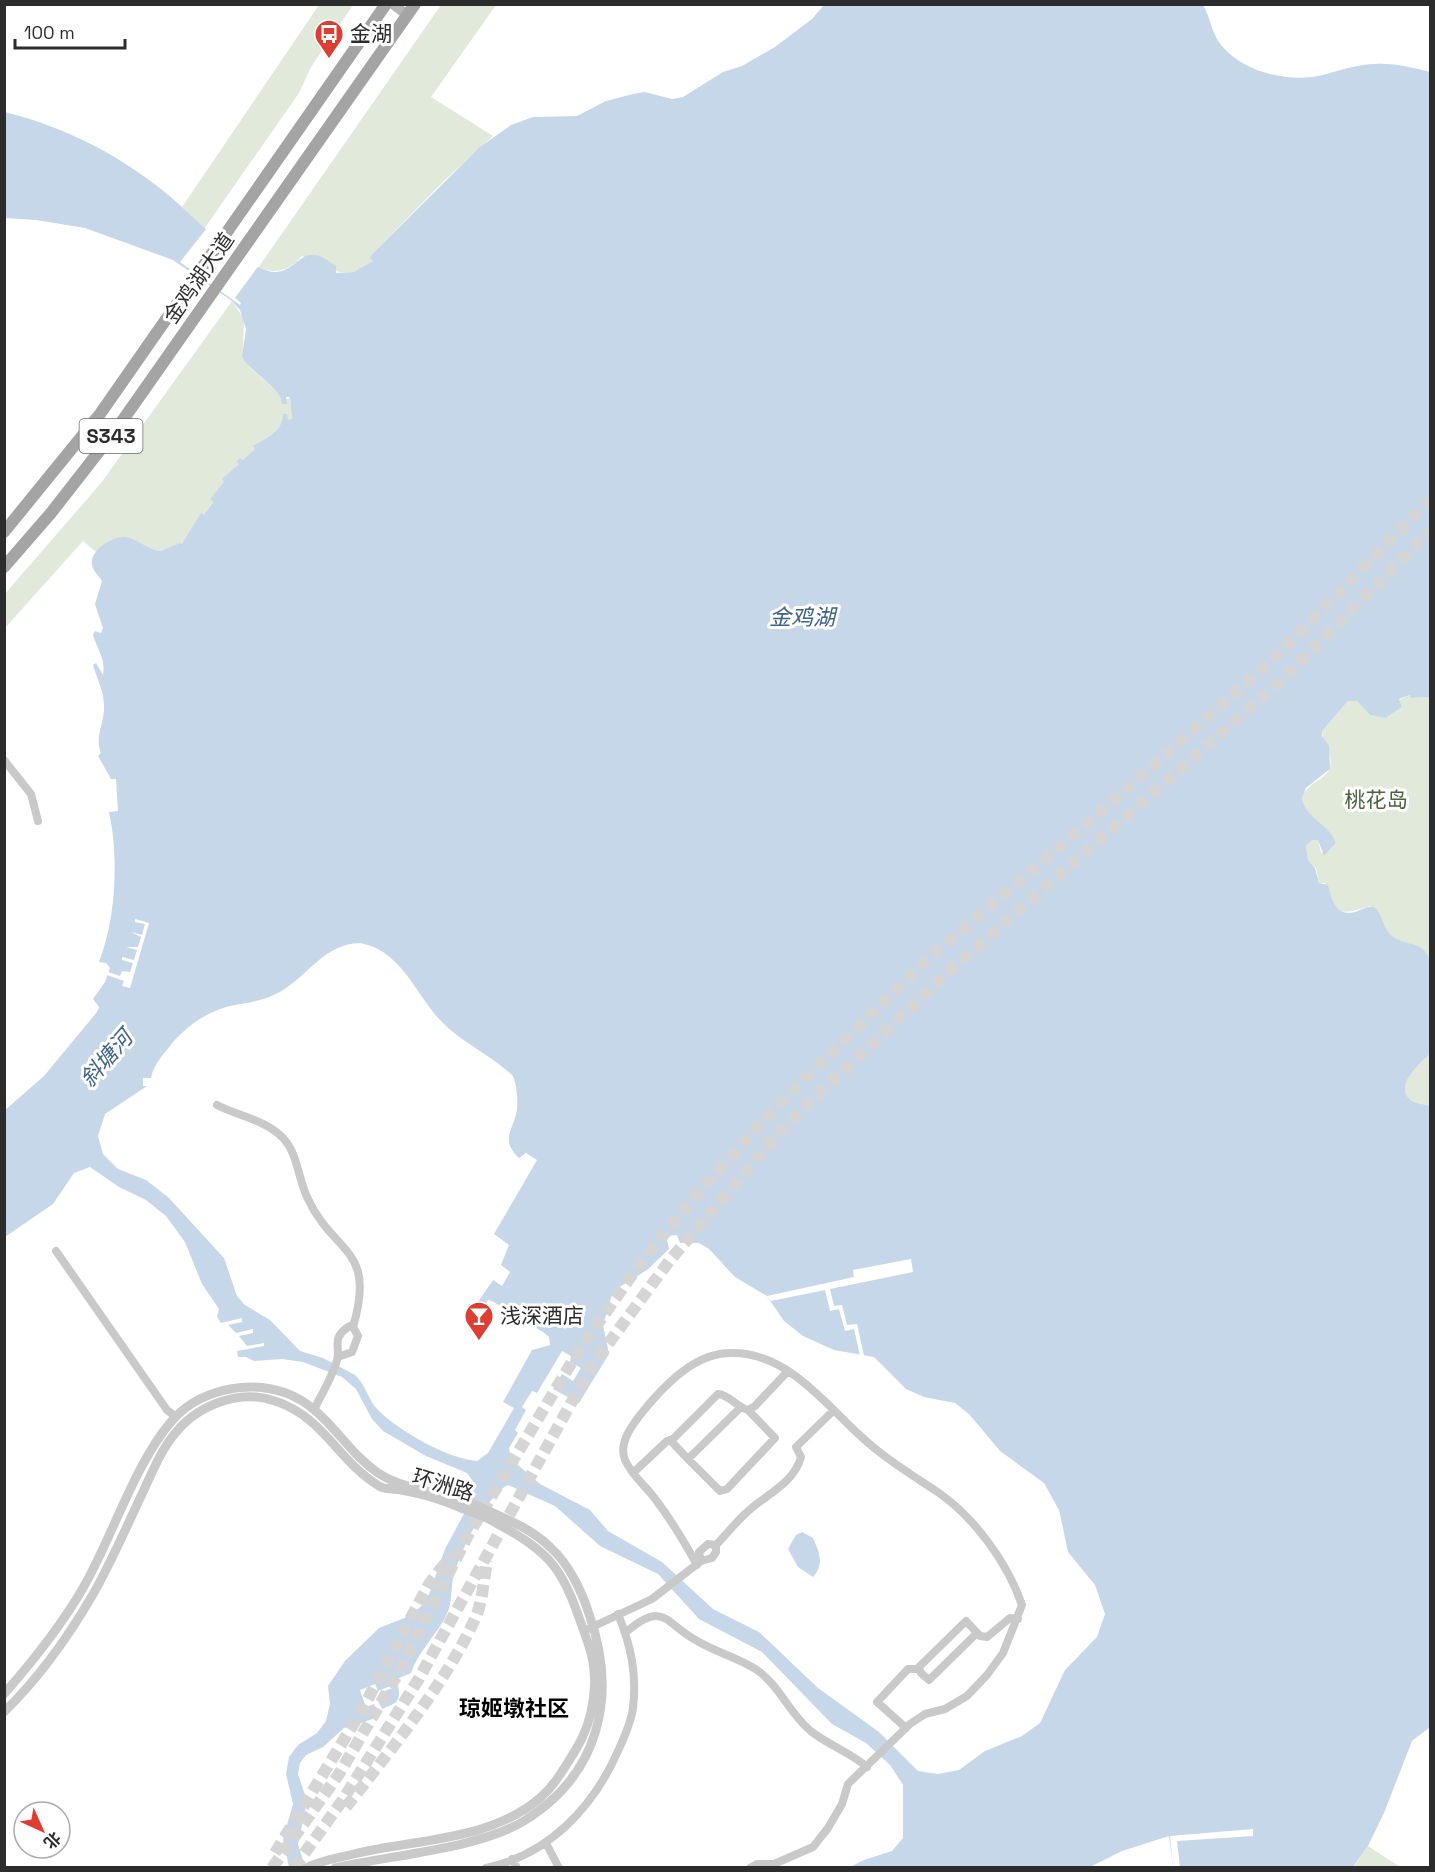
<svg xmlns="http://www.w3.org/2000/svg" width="1435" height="1872" font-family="'Space Grotesk','Noto Sans SC',sans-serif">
  <rect width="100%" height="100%" fill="#fff"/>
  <!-- green -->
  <path fill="#e0e9da" d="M319,5H353L311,67L299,93L204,229L182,207Z
    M441,5H496L431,97L493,136L444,181L369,257L373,261C349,283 327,269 302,256C288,271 278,274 258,268Z
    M232,301L244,319L243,357C252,375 274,383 283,401L290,397L292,420H288L284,414C282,431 266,438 254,446L255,449L242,461L236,462L239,464L222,480L225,482L210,499L213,501L204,515L201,514L182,545L180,543L160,551C129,546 126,524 96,552L83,541L5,628L4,595L101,483Z
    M1410,695L1412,698L1430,697V960C1423,941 1406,947 1392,936C1381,927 1383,917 1370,906C1338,916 1337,915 1325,883H1319L1316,868L1308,861L1306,846L1312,840H1318L1321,852L1326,854L1336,843C1327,824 1305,819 1302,798C1307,782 1329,778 1330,767C1333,752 1322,742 1322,731L1348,701H1357L1370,715L1388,717L1402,707L1399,700Z
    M1430,1054V1106C1425,1104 1417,1104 1412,1101C1392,1087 1421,1062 1430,1054Z
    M1368,1846L1400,1867L1353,1868Z"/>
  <!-- water -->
  <path fill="#c6d7e9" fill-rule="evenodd" d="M824,5H1203C1211,18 1211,33 1222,46C1245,73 1289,83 1323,75C1341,70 1358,64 1376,64C1395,63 1413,68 1430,72V697L1411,698L1410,695L1399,699L1402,707L1386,718L1370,715L1357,701H1348L1322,731V736L1329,746L1330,769L1306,788L1302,798C1306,820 1329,823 1336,843L1324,856L1318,840H1312L1306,846L1308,860L1315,868L1319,883L1328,885C1331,899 1336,917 1355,912C1362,910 1366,906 1374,907C1383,914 1382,927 1391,935C1405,947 1423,940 1430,960V1054C1421,1062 1392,1087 1412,1101C1417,1104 1425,1104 1430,1106V1727L1412,1741L1384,1813L1368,1846L1353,1867H1173L1169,1836L1122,1851L1090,1867H850L864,1860L892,1851L903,1838V1785L890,1765L866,1743L832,1724L762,1652L699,1619L658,1574L600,1546L555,1506L508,1485C487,1494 458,1556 453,1578C451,1590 452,1603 447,1614C437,1635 421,1647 411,1673L397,1679L398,1683L378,1691L375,1684L360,1690L366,1707L374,1704L377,1711L374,1713L376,1718L344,1728L323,1747L306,1755L300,1763L298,1774L307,1801L298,1844L305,1867H289L283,1839L293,1804L286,1774L289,1757L298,1745L317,1733L326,1721L330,1704L328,1686L345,1661L379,1628L412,1615L427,1600L445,1549L473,1497L474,1483L467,1473L426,1456L383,1431L372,1419L356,1389L342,1377L303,1362L282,1359L254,1361L246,1357H238L237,1351L264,1346V1343L247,1346L239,1336L253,1333V1329L236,1333L228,1325L242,1322V1318L221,1323L217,1317L219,1309L202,1284L185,1242L166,1216L146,1200L119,1187L90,1167L74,1173L53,1204L5,1237L4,1111L44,1076L97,1012L99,1007L93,999L105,982L110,968L106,963L99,962C116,918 119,858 109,812L118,811L116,779H111L98,756L101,753C94,736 105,723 104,706C104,691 97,679 93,665L96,663L103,675C106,659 97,649 93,635L95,631L101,633L103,628L95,604L102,581C99,576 93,571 92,565C89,551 112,536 125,537C137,539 147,549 160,551L180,543L182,544L201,513L204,515L213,502L210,499L224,482L222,479L239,464L236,462L240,458L243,460L255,449L253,446C266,438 283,431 283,414H287L288,420L292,419L290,397H286L287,404H282C282,388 251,373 242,357L246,329L240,310L232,301L173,260L85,228L36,220L5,218V112C68,128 124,157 173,199C200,223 225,250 258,267C291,284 295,251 316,255C322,256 330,262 336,266V273L354,272L373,261L369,257L480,147L511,125L533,117L577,116L606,101L633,94L645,92L672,99L683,97L723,72L742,66L775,47L812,19ZM360,943C400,950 414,991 439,1019C460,1042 490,1054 513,1076C517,1087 518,1098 517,1109C514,1130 499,1139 519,1158L526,1153L537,1160L494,1234L509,1245L501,1265L510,1272L502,1286L493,1280L469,1315L473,1317L479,1315L488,1300L492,1301L543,1332L549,1337L550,1345L532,1350L503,1402L514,1408L488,1453L477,1461C448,1459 399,1431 378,1410C368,1400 366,1385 355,1375L323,1358L300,1351L270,1320L245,1305L237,1296L224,1258L168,1197L146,1180L118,1169L103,1154L98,1136L105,1114L147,1086H143V1078H151C153,1066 162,1056 170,1046C186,1026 208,1010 235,1005C252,1002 267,1000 283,990C310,973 325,944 360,943ZM677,1235L680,1243H699L709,1249L735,1277L767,1296L784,1321L803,1336L834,1350L874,1357L906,1389L924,1397L955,1403L969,1414L1000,1451L1044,1483L1059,1510L1068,1552L1095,1585L1105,1614L1097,1637L1065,1670L1040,1723L1022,1736L985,1751L959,1770L938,1774L918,1771L879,1732L818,1688L759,1632L713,1609L662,1562L608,1531L590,1510L540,1484L511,1459L509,1448L518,1433L515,1430L526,1410L522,1407L532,1391L537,1393L562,1351L571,1356L570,1362L581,1368L573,1381L562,1374L553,1389L579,1403L609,1354L603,1325L612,1295L621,1286L647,1270L669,1249L666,1236Z
    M802,1532L813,1538C819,1552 825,1564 813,1577L798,1567L788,1549L796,1535Z
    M398,1686C402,1704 393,1704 382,1709L378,1701L381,1700L379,1693Z"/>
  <!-- pier -->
  <path fill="#fff" d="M207,228L259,265L235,298L241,303L240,305L180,262Z
    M135,919L149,923L130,988L122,986L124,981L107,975L108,972L120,976L122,971L130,972L133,963L122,960V957L134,960L137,950L126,947H138L141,937L131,932L142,935L145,924L135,922Z
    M911,1259L913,1272L830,1289L834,1306L842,1305L847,1325L857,1324L864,1356L860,1355L854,1329L845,1331L839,1309L830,1311L825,1290L771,1301L767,1296L854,1277L853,1270Z
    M1253,1829V1836L1177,1841L1180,1867H1173L1170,1836Z"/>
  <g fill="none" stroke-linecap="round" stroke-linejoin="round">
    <!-- primary-tunnel -->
    <path stroke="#d5d5d5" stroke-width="12" stroke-dasharray="12 6" stroke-linecap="butt" d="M346,1807C389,1752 450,1678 477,1614C483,1598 484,1577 487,1560
      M275,1853L362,1710L429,1584L451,1556
      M272,1868L339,1774L400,1670L467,1537L578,1352L641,1262L702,1189L774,1109L927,960L1126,790L1271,661L1430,500
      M294,1868L342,1801L418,1680L591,1367L670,1260L787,1124L949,971L1281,681L1430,531"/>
    <!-- minor -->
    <path stroke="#c9c9c9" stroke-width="8" d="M4,760L31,794L38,821
      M217,1105C238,1116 266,1120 283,1138C298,1154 298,1178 307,1197C333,1255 377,1246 353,1327L358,1336L352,1352L338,1357
      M56,1251L167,1410L176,1417
      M315,1408C322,1393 333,1376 337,1360C341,1346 330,1338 350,1326L353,1327
      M670,1440L688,1459L740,1408
      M688,1459L720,1491L727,1489L775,1438L748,1410
      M633,1473L667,1441L672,1440L718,1394C730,1395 736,1407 748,1410L755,1406L788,1371
      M701,1561L699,1552L708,1544L716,1545
      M697,1565C685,1543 671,1520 656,1500C646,1486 632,1476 625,1460C617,1440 637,1419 649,1404C670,1380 697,1353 731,1353C792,1352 830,1412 872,1446C893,1464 917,1478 939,1493C975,1518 1008,1564 1022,1605L1003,1653L987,1675L967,1696L945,1709L925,1714L910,1724L848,1784L842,1804L828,1828L813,1847L774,1864H757L750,1868
      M588,1629L652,1599L701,1561L712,1558L716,1552V1545C726,1535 735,1523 745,1514C763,1496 794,1484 801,1457L796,1447L834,1410
      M626,1632C665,1599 664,1624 699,1642C718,1653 739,1658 757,1670C780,1686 790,1715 812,1732C830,1746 850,1752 867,1767
      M977,1633L929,1680L921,1673L919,1667L966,1621L980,1636L987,1637L1010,1618L1018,1619
      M906,1728L877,1702L908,1669H919
      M546,1843L559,1868
      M512,1859L517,1868
      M486,1868C548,1855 593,1808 618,1751C624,1738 631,1723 633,1708C637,1673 631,1646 618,1614"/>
    <!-- tertiary -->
    <path stroke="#c9c9c9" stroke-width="9" d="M4,1694C33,1661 61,1626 83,1588C112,1538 134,1466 170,1423C197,1390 247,1379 286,1393C327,1408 343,1449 378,1473C401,1488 437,1493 465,1500
      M4,1712C39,1678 68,1637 92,1596C111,1563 126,1528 142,1494C152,1473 161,1449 177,1431C200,1404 241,1389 275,1401C324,1417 338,1461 379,1486C385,1490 393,1488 401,1490C420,1493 443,1500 461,1508
      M306,1868C321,1860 338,1858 354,1854C416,1839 490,1841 540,1798C555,1785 565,1767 575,1751C594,1721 600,1679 589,1646C562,1568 559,1556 485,1517
      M335,1868C390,1855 478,1849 524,1821C600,1774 618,1695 589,1614C582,1592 569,1564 551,1548C533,1530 511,1521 489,1511"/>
    <!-- secondary -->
    <path stroke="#b6b6b6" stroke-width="10" d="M393,4L407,15"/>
    <!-- primary -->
    <path stroke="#a4a4a4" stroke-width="12" d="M4,532L100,414L386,4
      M4,567L51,513L118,427L415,4"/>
    <!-- tertiary-bridge -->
    <path stroke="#c9c9c9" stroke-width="9" d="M465,1500L489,1511
      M461,1508L485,1517"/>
  </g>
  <!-- icons -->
  <defs>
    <g id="bus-pin" transform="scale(1.5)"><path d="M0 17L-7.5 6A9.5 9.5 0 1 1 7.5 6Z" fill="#dd3e34" stroke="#fff"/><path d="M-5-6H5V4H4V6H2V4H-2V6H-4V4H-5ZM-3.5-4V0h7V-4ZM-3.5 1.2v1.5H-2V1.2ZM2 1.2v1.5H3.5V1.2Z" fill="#fff"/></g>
    <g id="bar-pin" transform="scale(1.5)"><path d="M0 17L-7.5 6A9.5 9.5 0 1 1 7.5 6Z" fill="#dd3e34" stroke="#fff"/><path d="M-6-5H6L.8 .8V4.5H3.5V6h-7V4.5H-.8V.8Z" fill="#fff"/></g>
  </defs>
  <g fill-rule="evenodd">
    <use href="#bus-pin" x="329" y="34"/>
    <use href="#bar-pin" x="479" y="1316"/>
  </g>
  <g text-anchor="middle" stroke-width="6" stroke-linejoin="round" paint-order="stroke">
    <!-- shield labels -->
    <rect fill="#fff" stroke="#6b6b6b" stroke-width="1.5" x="79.5" y="419" width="63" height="34" rx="4.5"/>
    <g font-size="20" font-weight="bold" fill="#2c2c2c">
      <text x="111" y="443">S343</text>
    </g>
    <!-- poi labels -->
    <g font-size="21" fill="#2c2c2c" stroke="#fff" text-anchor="start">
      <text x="350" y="41">金湖</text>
      <text x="500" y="1323">浅深酒店</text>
    </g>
    <!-- street labels -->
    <g font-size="21" fill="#2c2c2c" stroke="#fff">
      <text transform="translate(199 278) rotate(-55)" y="7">金鸡湖大道</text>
      <text transform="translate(443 1485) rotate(17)" y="7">环洲路</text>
    </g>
    <!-- park labels -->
    <g font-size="21" fill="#4a653c" stroke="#fff">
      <text x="1376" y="807">桃花岛</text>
    </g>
    <!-- water labels -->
    <g font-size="22" font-style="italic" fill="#3e638a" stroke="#fff">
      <text x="802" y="625">金鸡湖</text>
      <text transform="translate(106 1058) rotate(-49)" y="8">斜塘河</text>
    </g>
    <!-- neighbourhood labels -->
    <g font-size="22" font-weight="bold" fill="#000" stroke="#fff">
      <text x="514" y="1716">琼姬墩社区</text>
    </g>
  </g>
  <!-- border -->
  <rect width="1435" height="1872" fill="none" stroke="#2c2c2c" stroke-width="12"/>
  <!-- north arrow -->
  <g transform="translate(42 1830) rotate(135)"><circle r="28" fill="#ffffff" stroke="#ababab" stroke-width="1.5"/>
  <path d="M0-4.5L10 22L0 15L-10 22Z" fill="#dd3e34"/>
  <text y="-9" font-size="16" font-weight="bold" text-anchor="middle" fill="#2c2c2c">北</text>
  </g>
  <!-- scale -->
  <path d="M15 39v9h110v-9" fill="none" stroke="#2c2c2c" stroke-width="3"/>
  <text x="24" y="39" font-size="18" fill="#2c2c2c" stroke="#ffffff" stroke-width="4.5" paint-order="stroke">100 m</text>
</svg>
